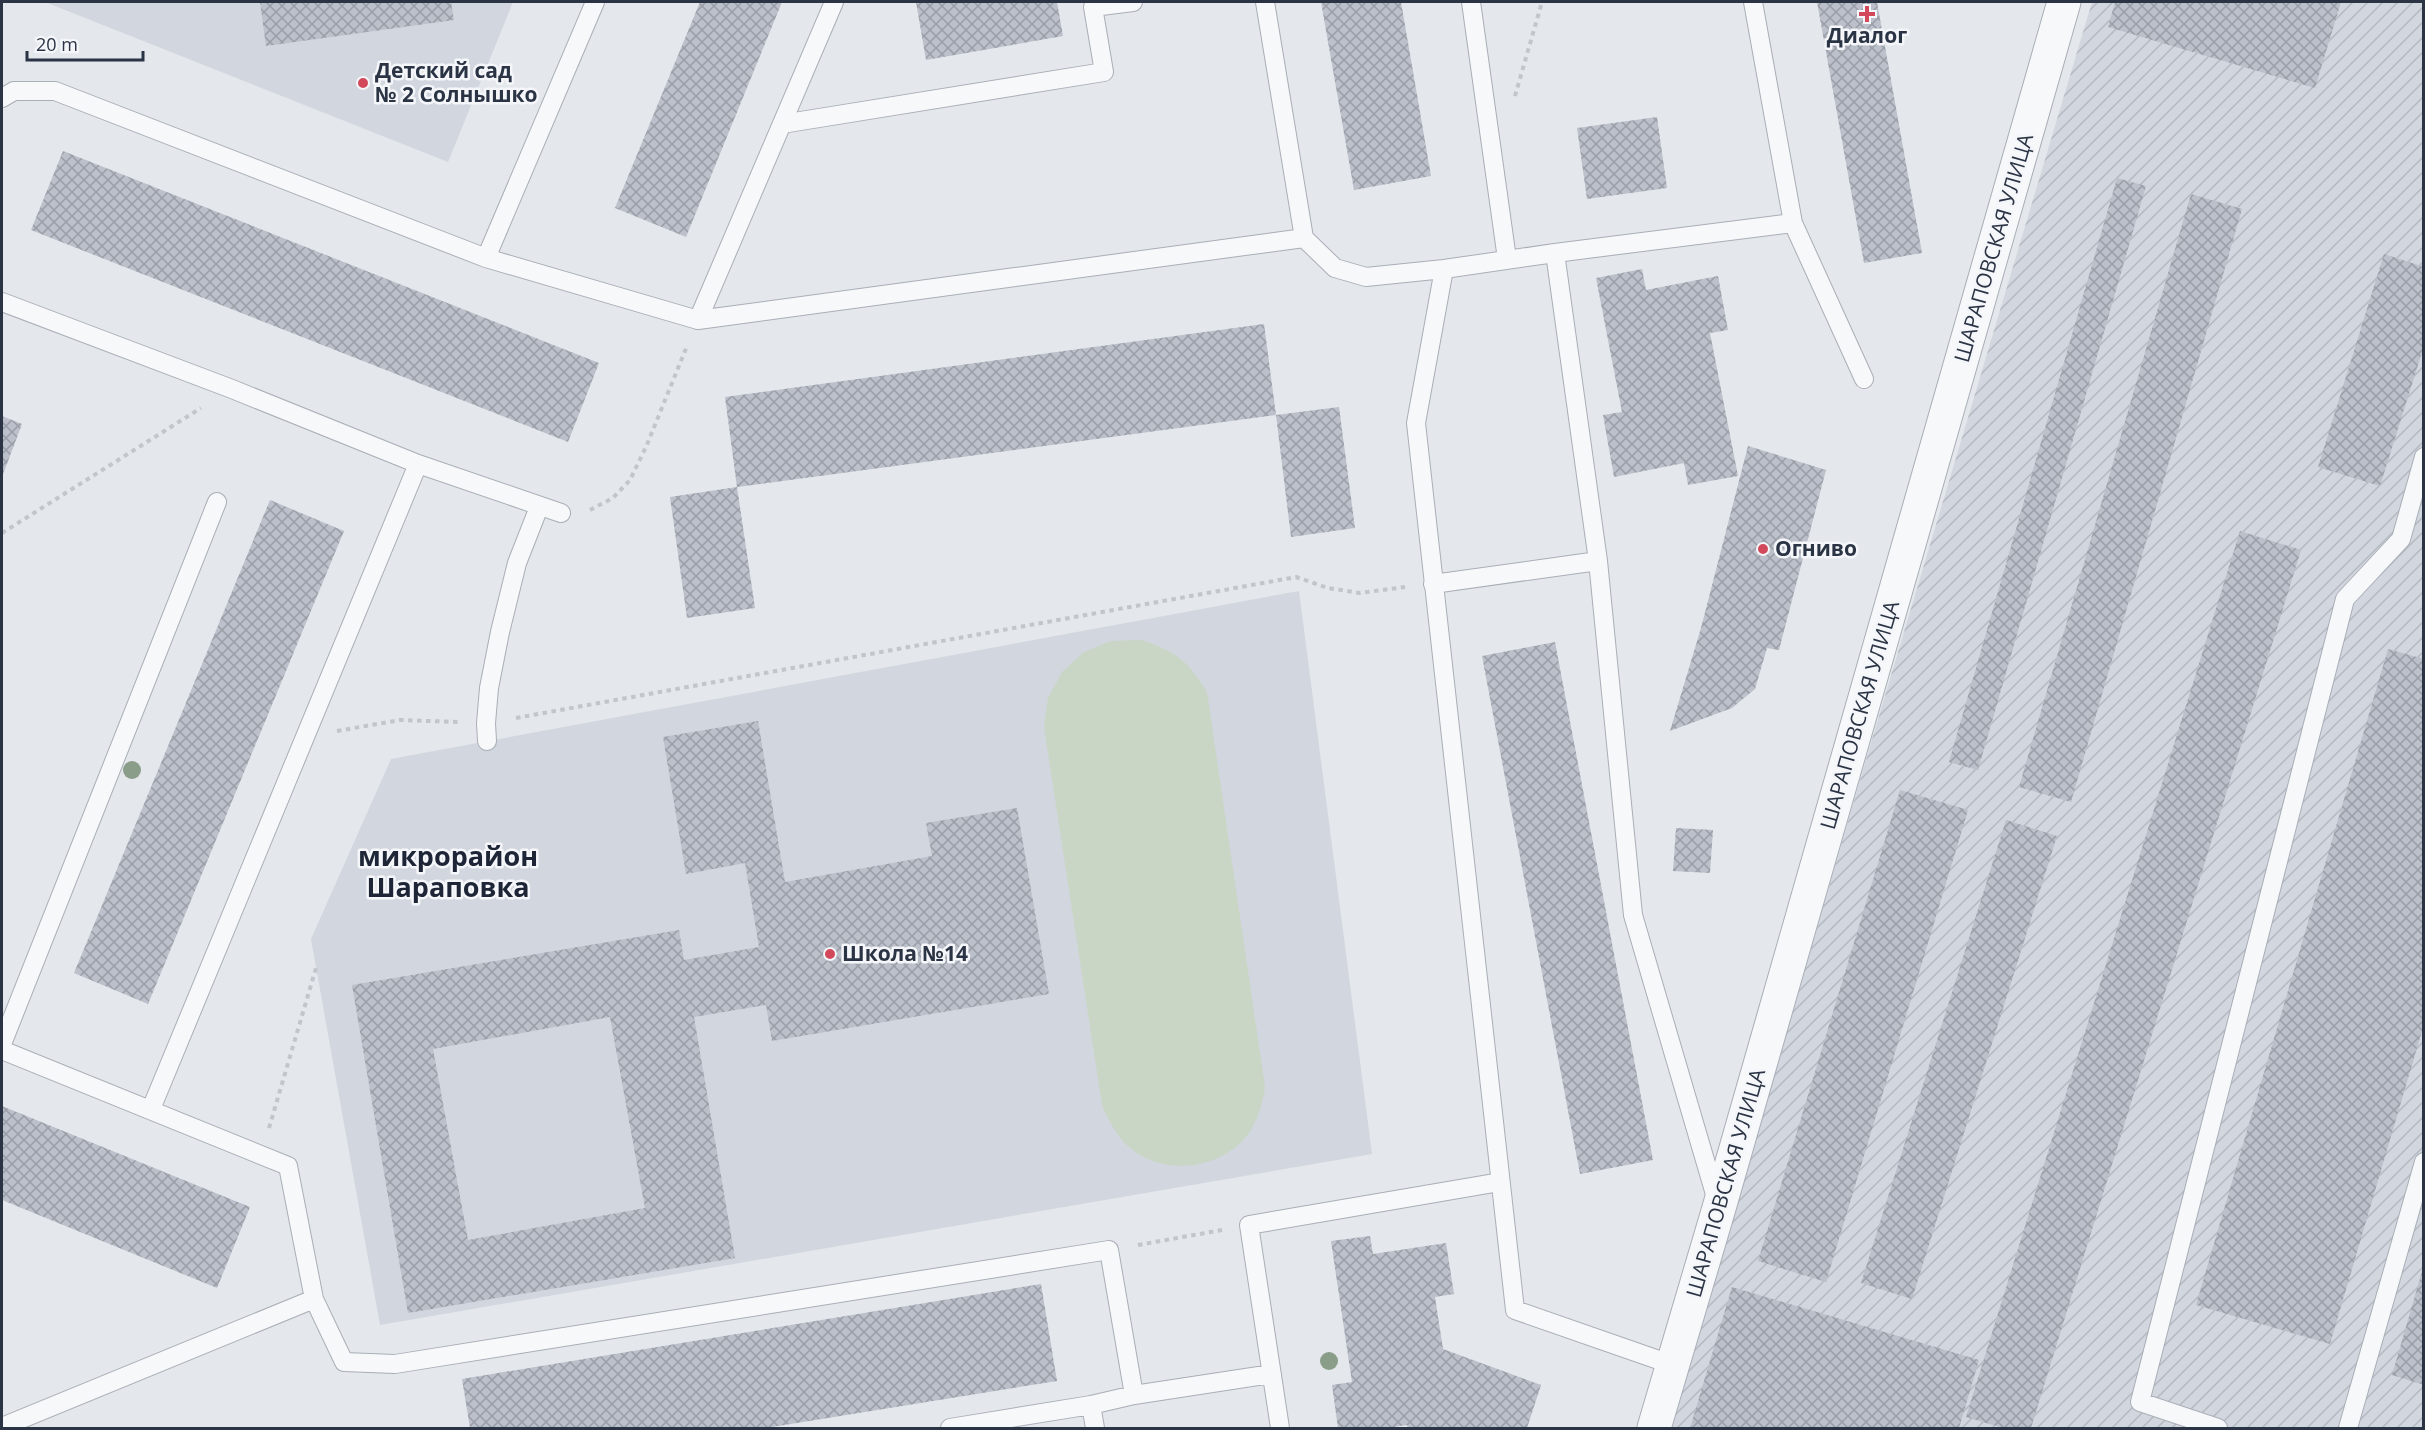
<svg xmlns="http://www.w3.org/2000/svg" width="2425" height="1430" font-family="'Open Sans',sans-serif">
  <defs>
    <pattern id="industrial-furrows" width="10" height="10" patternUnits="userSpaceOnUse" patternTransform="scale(1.5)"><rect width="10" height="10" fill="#d2d6de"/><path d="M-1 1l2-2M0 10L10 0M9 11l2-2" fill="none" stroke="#b4b8c0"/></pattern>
    <pattern id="building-cross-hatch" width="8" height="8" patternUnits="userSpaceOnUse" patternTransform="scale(1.5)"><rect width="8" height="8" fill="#bbc0ca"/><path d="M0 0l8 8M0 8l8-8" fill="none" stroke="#989da6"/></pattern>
  </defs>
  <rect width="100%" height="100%" fill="#e4e7ec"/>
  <!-- built -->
  <path fill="#d2d6de" d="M45,2H513L448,162Z
    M1299,591L1372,1154L380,1325L311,939L391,759Z"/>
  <!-- industrial -->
  <path fill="url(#industrial-furrows)" d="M2092,2H2423V1428H1672L1867,756Z"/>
  <!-- pitch -->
  <path fill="#c9d6c5" d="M1141,640C1177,652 1187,660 1207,692L1265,1087C1262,1105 1258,1120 1248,1134C1222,1170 1162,1177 1129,1147C1116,1135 1109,1121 1102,1105L1044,727L1048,698L1062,672L1084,652L1111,641Z"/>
  <!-- building -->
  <path fill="url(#building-cross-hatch)" fill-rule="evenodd" d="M260,2H451L454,20L266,46Z
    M700,2H782L686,237L615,208Z
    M916,2H1057L1063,36L926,60Z
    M1321,2H1401L1431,176L1354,190Z
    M1817,2H1877L1922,253L1864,263Z
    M2115,2H2341L2315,88L2108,27Z
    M1657,117L1667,188L1587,199L1577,128Z
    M63,151L599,363L568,442L31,230Z
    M2117,178L2146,186L1978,770L1949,762Z
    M2191,194L2242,209L2071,802L2019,787Z
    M2384,254L2424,267V346L2380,486L2318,467Z
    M1642,269L1646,290L1718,276L1728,330L1710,333L1738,476L1688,485L1684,463L1614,477L1603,415L1622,412L1596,278Z
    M1264,324L1276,415L737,487L755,608L687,618L670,497L737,487L725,397Z
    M1339,407L1355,528L1291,537L1276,415Z
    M2,416L22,424L2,477Z
    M1748,446L1826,470L1779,650L1767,648L1755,689L1732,708L1670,731L1701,628Z
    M270,500L344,531L148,1004L74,973Z
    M2240,531L2301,550L2031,1428H2003L1966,1417Z
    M1555,642L1653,1160L1580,1174L1482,656Z
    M2388,649L2424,659V1024L2330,1344L2196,1305Z
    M758,721L785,882L932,856L926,823L1017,808L1049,994L772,1041L766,1005L694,1017L735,1258L408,1313L352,985L679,930L684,960L759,947L745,863L686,874L663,737ZM610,1017L645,1208L468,1240L433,1049Z
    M1900,790L1968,810L1826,1282L1758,1261Z
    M2006,820L2057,836L1912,1299L1861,1283Z
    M1676,828L1713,830L1710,873L1673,871Z
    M2,1106L250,1207L217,1288L2,1200Z
    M1370,1236L1373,1254L1446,1243L1454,1294L1435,1297L1443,1349L1541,1385L1527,1428H1408L1407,1425L1387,1428H1338L1332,1385L1352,1382L1331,1241Z
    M2423,1268H2424V1385L2392,1375Z
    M1041,1284L1057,1381L766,1428H470L462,1379Z
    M1732,1287L1979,1360L1959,1428H1690Z"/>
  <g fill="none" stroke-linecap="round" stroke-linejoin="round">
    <!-- service casing -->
    <g stroke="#a9aeb7" stroke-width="20">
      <path id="service" d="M1265,2L1304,238L1335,268L1366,277L1444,269L1555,253L1598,561L1633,915L1717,1201
        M1471,2L1507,259
        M1753,2L1793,223L1864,379
        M2,98L14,91H55L486,258L698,320L1304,238
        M782,124L1104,72L1093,7L1133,2
        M1555,253L1793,223
        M486,258L595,2
        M1444,269L1416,423L1515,1310L1673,1365
        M2,302L232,389L418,464L561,513
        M698,320L834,2
        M1433,584L1598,561
        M487,741L486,723L489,688L500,632L517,563L539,507
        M2,1044L217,502
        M2,1050L288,1166L314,1299
        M151,1109L418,464
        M1134,1395L1272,1374
        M2,1427L314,1299L344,1362L395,1364L1109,1250L1134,1395L1091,1405
        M950,1428L1091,1405L1095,1428
        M1280,1428L1249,1225L1500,1182
        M2218,1428L2140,1402L2345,599L2401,539L2424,457
        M2348,1428L2424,1162"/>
    </g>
    <!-- minor casing -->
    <g stroke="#a9aeb7" stroke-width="35">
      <path id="minor" d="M1654,1428L1719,1208L2064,2"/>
    </g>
    <!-- path -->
    <path stroke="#c2c5cb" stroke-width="4" stroke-dasharray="4.5 4.5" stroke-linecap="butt" d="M1515,96L1542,2
      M590,510L613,498L630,480L646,447L687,346
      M2,533L201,408
      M516,718L1296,577L1328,588L1360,593L1405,587
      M337,731L400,720L458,722
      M269,1128L316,968
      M1138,1245L1222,1230"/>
    <!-- service -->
    <use href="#service" stroke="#f7f8fa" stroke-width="18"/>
    <!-- minor -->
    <use href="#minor" stroke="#f7f8fa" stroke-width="33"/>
  </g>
  <!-- trees -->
  <g fill="#899d89">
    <circle cx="132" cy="770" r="9"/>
    <circle cx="1329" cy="1361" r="9"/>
  </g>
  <!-- markers -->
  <g fill="#d1495b" stroke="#f4f6f9" stroke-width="2">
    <path d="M1864 5h6v6h6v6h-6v6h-6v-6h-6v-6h6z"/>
    <circle cx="363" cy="83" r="6"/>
    <circle cx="1763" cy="549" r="6"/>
    <circle cx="830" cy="954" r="6"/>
  </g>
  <g text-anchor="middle" stroke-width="5" stroke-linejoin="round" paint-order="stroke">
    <!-- poi labels -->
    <g font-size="21" font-weight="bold" fill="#2b3445" stroke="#f4f6f9" text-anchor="start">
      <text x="1867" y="43" text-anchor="middle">Диалог</text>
      <text x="375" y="78">Детский сад<tspan x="375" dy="24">№ 2 Солнышко</tspan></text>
      <text x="1775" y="556">Огниво</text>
      <text x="842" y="961">Школа №14</text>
    </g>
    <!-- street labels -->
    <g font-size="21" fill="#2b3445" stroke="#f4f6f9">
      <text transform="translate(1994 248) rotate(-74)" y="7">ШАРАПОВСКАЯ УЛИЦА</text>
      <text transform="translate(1860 715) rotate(-74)" y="7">ШАРАПОВСКАЯ УЛИЦА</text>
      <text transform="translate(1726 1183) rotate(-74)" y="7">ШАРАПОВСКАЯ УЛИЦА</text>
    </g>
    <!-- district labels -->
    <g font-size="27" font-weight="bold" fill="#1d2536" stroke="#f4f6f9">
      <text x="448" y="866">микрорайон<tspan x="448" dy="31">Шараповка</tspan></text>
    </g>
  </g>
  <!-- border -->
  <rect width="2425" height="1430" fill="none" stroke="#2b3445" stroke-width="6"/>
  <!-- scale -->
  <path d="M27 51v9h116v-9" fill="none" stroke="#2b3445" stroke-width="3"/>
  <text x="36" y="51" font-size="18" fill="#2b3445" stroke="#f4f6f9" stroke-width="4.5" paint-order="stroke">20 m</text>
</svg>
